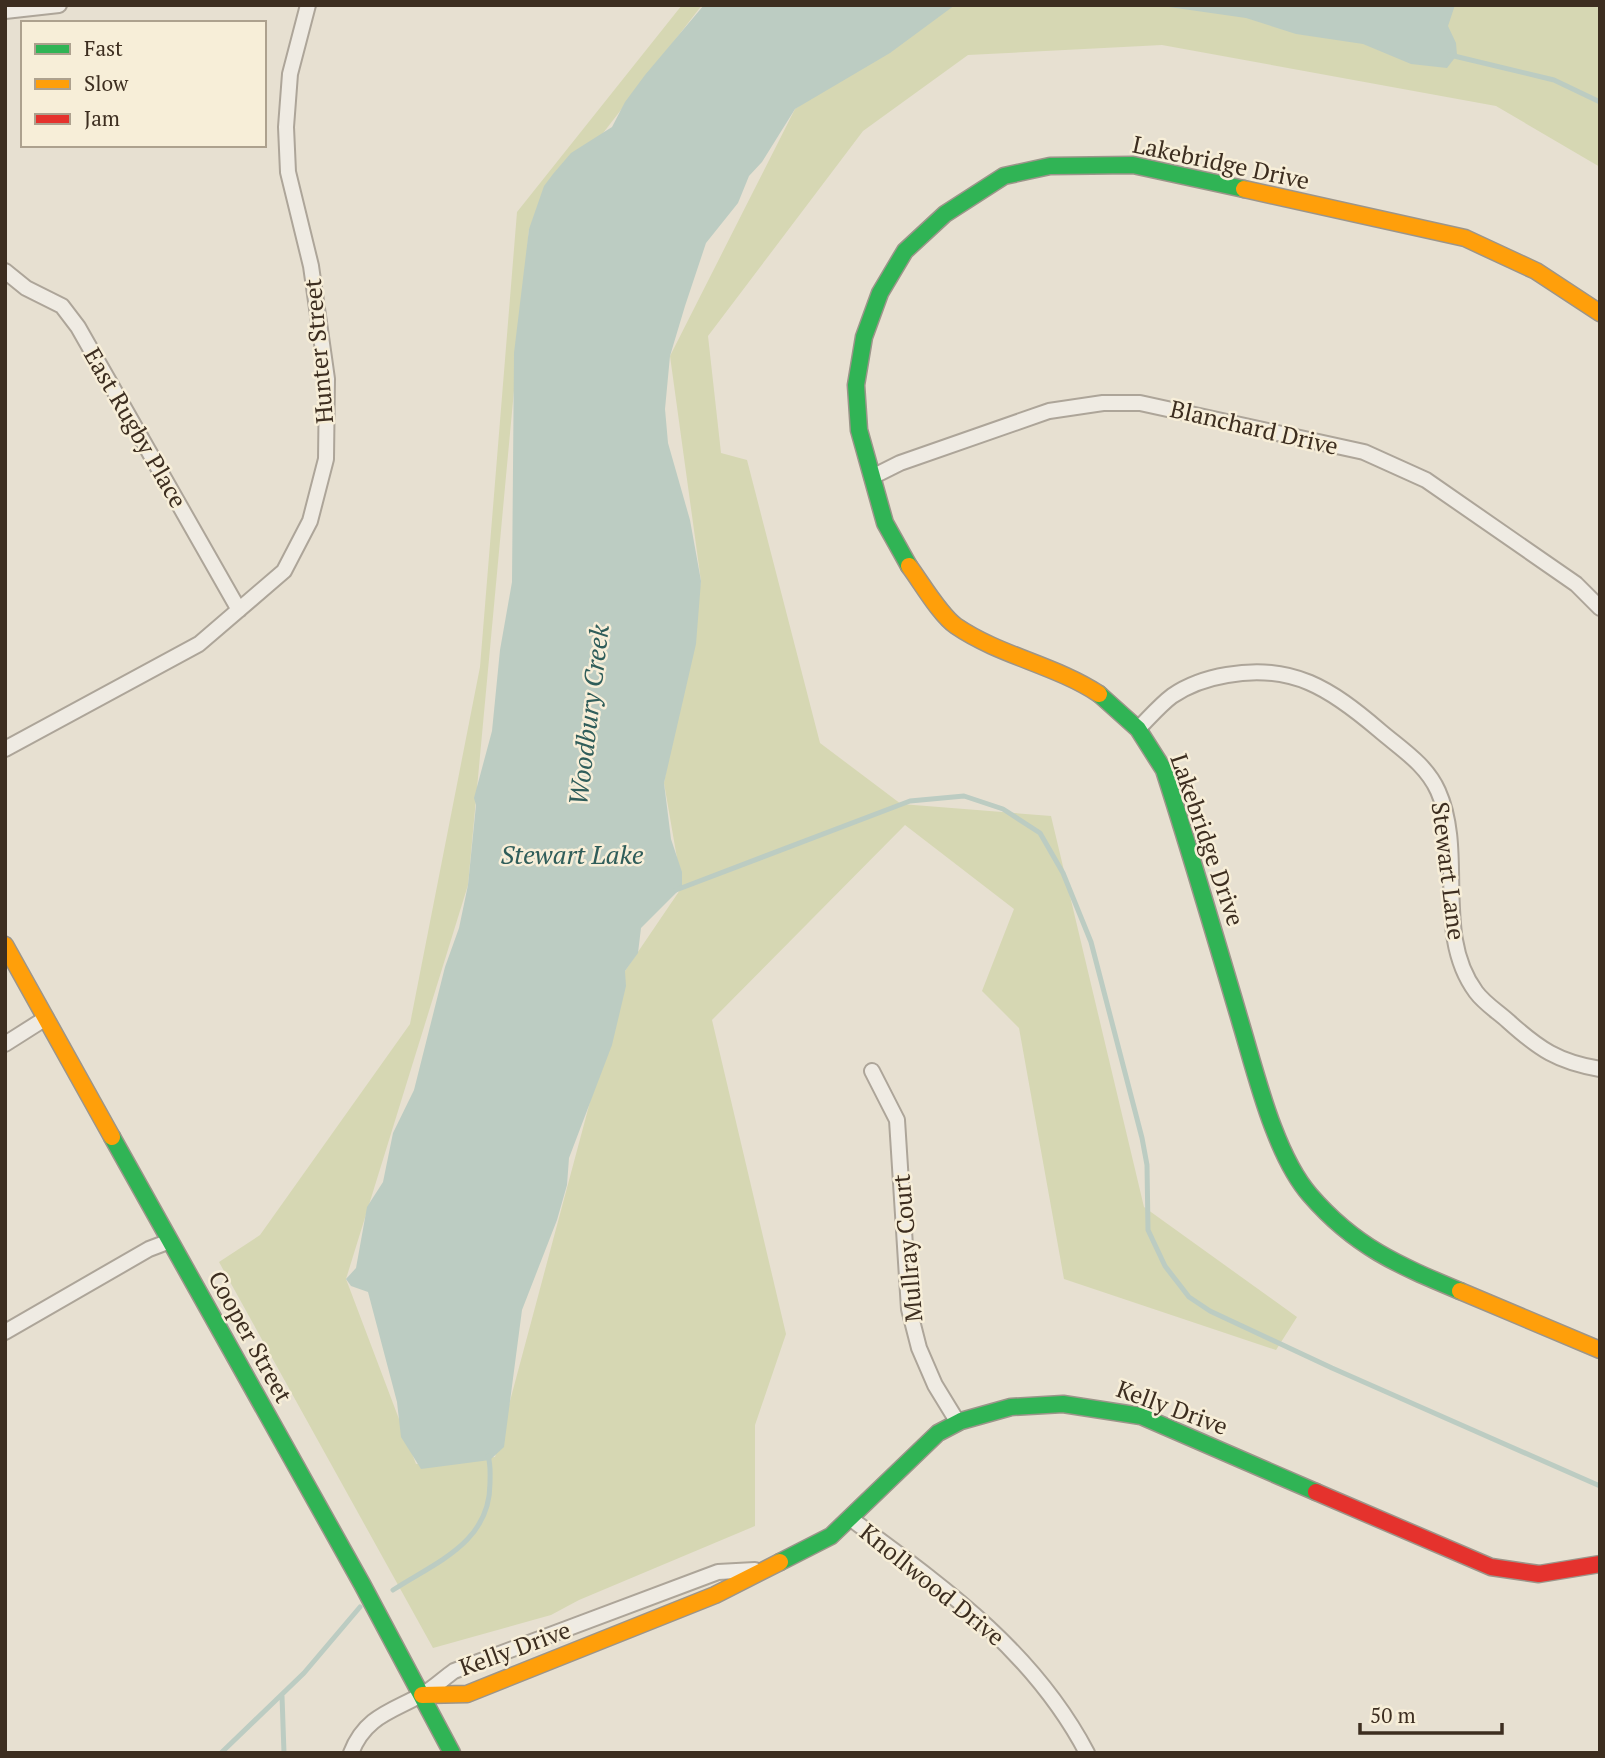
<svg xmlns="http://www.w3.org/2000/svg" width="1605" height="1758" font-family="'PT Serif',serif">
  <rect width="100%" height="100%" fill="#e7e0d1"/>
  <!-- green -->
  <path fill="#d6d7b3" d="M682,5H702L529,229L468,885L346,1279L416,1464L495,1457L625,971L682,887L664,783L701,581L670,356L795,109L946,5H1600V167L1496,106L1162,45L968,55L863,131L708,336L721,453L747,460L820,743L901,804L1051,816L1144,1207L1297,1317L1276,1350L1064,1279L1019,1028L982,991L1014,909L905,825L712,1020L786,1334L755,1425V1526L579,1600L551,1615L433,1648L219,1262L260,1235L410,1024L480,667L517,212Z"/>
  <!-- water -->
  <path fill="#bcccc2" d="M704,5H955L890,53L795,109L762,162L749,176L738,203L706,243L685,306L670,356L665,409L668,443L690,520L701,581L696,644L664,783L671,839L682,872V887L641,928L638,953L625,971L626,986L612,1045L569,1158L567,1185L557,1220L522,1310L504,1447L490,1460L421,1469L401,1437L397,1402L368,1292L351,1286L346,1279L356,1268L367,1207L383,1182L393,1133L414,1090L445,967L459,928L468,885L476,805L474,798L492,731L500,650L512,582L514,353L529,229L544,186L553,174L571,153L612,127L625,102L645,75Z
    M1155,5H1455L1448,26L1456,43L1457,55L1447,68L1411,64L1363,44L1296,34L1246,18Z"/>
  <g fill="none" stroke-linecap="round" stroke-linejoin="round">
    <!-- stream -->
    <path stroke="#bcccc2" stroke-width="5" d="M1450,55L1554,80L1600,102
      M676,890L910,801L964,796L1003,809L1040,833L1063,873L1091,942L1142,1138L1147,1165L1148,1230L1165,1266L1189,1297L1210,1311L1332,1368L1600,1486
      M393,1590C436,1562 490,1543 490,1483C490,1474 491,1465 488,1456
      M282,1696L284,1753
      M221,1753L304,1673L360,1607"/>
    <!-- street casing -->
    <g stroke="#ada599" stroke-width="18">
      <path id="street" d="M5,11L59,5
        M5,271L26,288L62,306L78,327L239,610
        M872,477L900,463L1049,411L1103,403H1140L1364,452L1426,480L1576,584L1600,608
        M1138,729C1149,718 1160,705 1172,696C1188,685 1209,678 1227,675C1292,663 1331,689 1379,730C1401,749 1426,764 1438,791C1466,853 1433,934 1476,992C1484,1003 1498,1012 1508,1021C1539,1049 1558,1062 1600,1069
        M5,749L199,644L284,571L310,521L326,459L327,379L311,266L288,172L286,127L290,74L308,5
        M5,1044L46,1018
        M872,1071L897,1120L909,1309L919,1348L935,1385L957,1421
        M5,1332L149,1249L170,1241
        M851,1519C942,1586 1033,1650 1087,1753
        M351,1753C365,1716 393,1711 423,1694C434,1688 444,1678 454,1671L718,1572L755,1570"/>
    </g>
    <!-- fast casing -->
    <g stroke="#9c958a" stroke-width="19">
      <path id="fast" d="M909,566L885,523L859,430L856,385L864,337L880,293L905,251L945,214L1004,176L1050,166L1133,165L1244,189
        M1099,694L1138,729L1164,770C1191,854 1216,939 1241,1024C1256,1074 1275,1155 1310,1195C1355,1247 1398,1265 1460,1291
        M112,1137L362,1584L452,1753
        M780,1562L831,1536L938,1433L961,1421L1011,1407L1063,1404L1141,1416L1316,1492"/>
    </g>
    <!-- slow casing -->
    <g stroke="#9c958a" stroke-width="19">
      <path id="slow" d="M1244,189L1465,238L1536,271L1600,313
        M909,566C921,582 940,615 956,626C1000,656 1055,665 1099,694
        M5,945L112,1137
        M1460,1291L1600,1350
        M422,1695L467,1694L715,1595L780,1562"/>
    </g>
    <!-- jam casing -->
    <g stroke="#9c958a" stroke-width="19">
      <path id="jam" d="M1316,1492L1491,1567L1539,1574L1600,1564"/>
    </g>
    <!-- street -->
    <use href="#street" stroke="#efebe3" stroke-width="14"/>
    <!-- fast -->
    <use href="#fast" stroke="#30b455" stroke-width="16"/>
    <!-- slow -->
    <use href="#slow" stroke="#ff9f0a" stroke-width="16"/>
    <!-- jam -->
    <use href="#jam" stroke="#e5322d" stroke-width="16"/>
  </g>
  <g text-anchor="middle" stroke-width="5" stroke-linejoin="round" paint-order="stroke">
    <!-- street labels -->
    <g font-size="24" fill="#3d2e20" stroke="#f7eed8">
      <text transform="translate(1221 163) rotate(12)" y="8">Lakebridge Drive</text>
      <text transform="translate(319 351) rotate(-95)" y="8">Hunter Street</text>
      <text transform="translate(135 428) rotate(60)" y="8">East Rugby Place</text>
      <text transform="translate(1254 428) rotate(13)" y="8">Blanchard Drive</text>
      <text transform="translate(1207 840) rotate(71)" y="8">Lakebridge Drive</text>
      <text transform="translate(1448 871) rotate(83)" y="8">Stewart Lane</text>
      <text transform="translate(908 1248) rotate(-95)" y="8">Mullray Court</text>
      <text transform="translate(250 1337) rotate(61)" y="8">Cooper Street</text>
      <text transform="translate(1172 1408) rotate(20)" y="8">Kelly Drive</text>
      <text transform="translate(932 1585) rotate(39)" y="8">Knollwood Drive</text>
      <text transform="translate(515 1649) rotate(-20)" y="8">Kelly Drive</text>
    </g>
    <!-- water labels -->
    <g font-size="26" font-style="italic" fill="#2f5d5a" stroke="#f7eed8">
      <text transform="translate(589 715) rotate(-83)" y="9">Woodbury Creek</text>
      <text x="572" y="864">Stewart Lake</text>
    </g>
  </g>
  <!-- border -->
  <rect width="1605" height="1758" fill="none" stroke="#3d2e20" stroke-width="14"/>
  <!-- legend -->
  <rect x="21" y="21" width="245" height="126" fill="#f7eed8" stroke="#ada18e" stroke-width="2"/>
  <rect x="35" y="44" width="35" height="10" fill="#30b455" stroke="#ada18e" stroke-width="2"/>
  <text x="84" y="56" font-size="21" fill="#3d2e20">Fast</text>
  <rect x="35" y="79" width="35" height="10" fill="#ff9f0a" stroke="#ada18e" stroke-width="2"/>
  <text x="84" y="91" font-size="21" fill="#3d2e20">Slow</text>
  <rect x="35" y="114" width="35" height="10" fill="#e5322d" stroke="#ada18e" stroke-width="2"/>
  <text x="84" y="126" font-size="21" fill="#3d2e20">Jam</text>
  <!-- scale -->
  <path d="M1360 1723v10h142v-10" fill="none" stroke="#3d2e20" stroke-width="3.5"/>
  <text x="1370" y="1723" font-size="21" fill="#3d2e20" stroke="#f7eed8" stroke-width="5" paint-order="stroke">50 m</text>
</svg>
